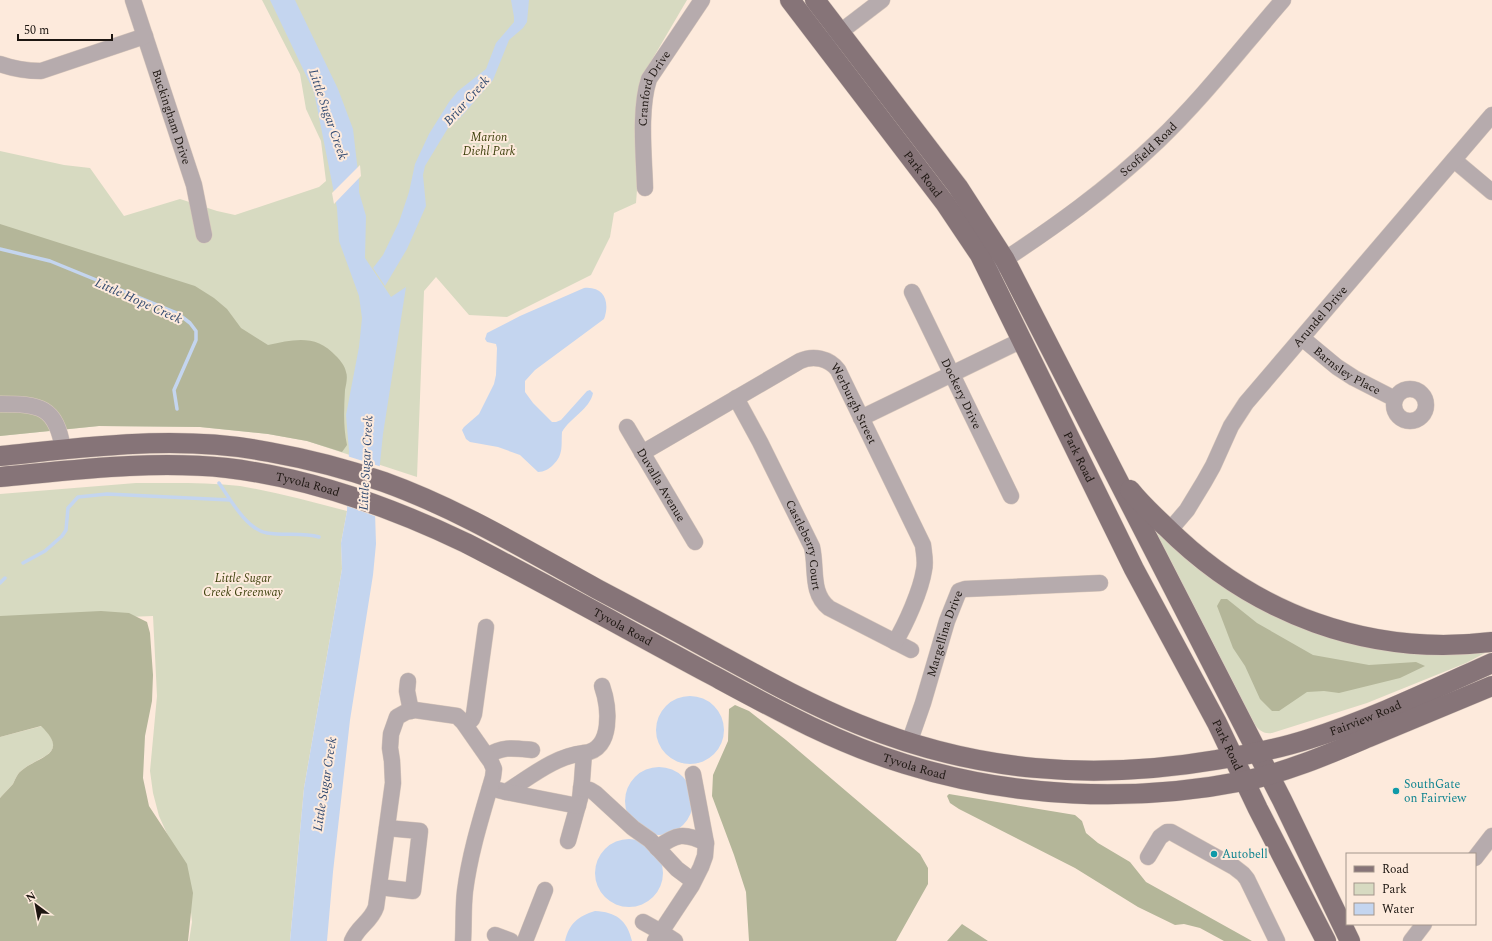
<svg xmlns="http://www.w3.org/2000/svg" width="1492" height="941" font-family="Spectral,serif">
  <rect width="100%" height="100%" fill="#fdeadc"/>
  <!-- green -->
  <path fill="#d7dac1" d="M262,0H687L646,70L636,203L614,213L610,237L591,275L507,317L469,315L436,277L424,291L417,477L307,441L268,434L200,427L99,426L0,436V151L64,165L90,168L124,216L180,199L217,211L235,215L319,187L326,181L321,141L306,109L300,74Z
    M136,483C169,483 207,482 240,486C276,492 312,502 347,511L341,543L342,569L304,788L290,941H189L192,922L190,902L174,849L159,816L153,793L150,771L157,696L153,616L0,622V494Z
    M1156,532L1195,567L1226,588L1253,605L1284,620L1487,652L1466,663L1367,703L1272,733C1264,734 1260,731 1255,725Z
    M42,726C70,755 39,755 21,771C17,774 15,780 13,784C9,789 4,793 0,798V737Z"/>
  <!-- forest -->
  <path fill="#b4b699" d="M0,224L195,286L214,298L227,309L241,328L268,345C294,339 317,334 336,356C340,360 345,366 346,372C348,377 346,385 345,390C344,408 343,427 347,445L342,452L307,441L268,434L200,427L99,426L0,436Z
    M1221,599H1227L1257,623L1313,655L1369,665L1416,662L1425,666L1400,678L1339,693L1324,691L1307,692L1279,711H1272L1260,699L1245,666L1233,648L1217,606Z
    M101,611L129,613L147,622L150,633L153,675L152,701L145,736L143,778L149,806L187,864L193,893L188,941H0V798C4,793 9,789 13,784C15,780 17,774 21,771C38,756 71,755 41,726L0,737V616Z
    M735,705L749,711L786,740L920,854L928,868V884L896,941H749L746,892L734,855L712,796L713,775L728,741L729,709Z
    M949,794L1075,815L1082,821L1086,833L1098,843L1130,862L1146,882L1252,941H1224L1200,928L1184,924L1175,925L1138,907L1075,868L959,809L950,803L947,796Z
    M962,924L988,941H947Z"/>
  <!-- water -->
  <path fill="#c4d5ef" d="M270,0H295L338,89L353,129L359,181V192L366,216L365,258L391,297L406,287L383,434L375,512L376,544L373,575L350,720L333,872L327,941H290L304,788L342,569L341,543L347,511L349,451L346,415L359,347L362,318L359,296L339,241L337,208L314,92Z
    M511,0H529L527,22L523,28L509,40L493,80L461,117L448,128L425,166L423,175L426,206L407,249L385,286L373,268L383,255L399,222L409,192L415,164L429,134L449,102L458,91L486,69L496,43L514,22V17Z
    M584,288C605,286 610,303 604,319L535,370L525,381V392L533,403L552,422H556L561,420L587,391L590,390L593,393C590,409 570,418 562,432C561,445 564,455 553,465C549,469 544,472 538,472L520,455L498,447L470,442L466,439L462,430L464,427L479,414L494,384L496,375L497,348L496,344L487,342L485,339L487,333L520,316Z
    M656 730a34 34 0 1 1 68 0a34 34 0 1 1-68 0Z
    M625 801a34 34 0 1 1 68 0a34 34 0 1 1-68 0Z
    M595 873a34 34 0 1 1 68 0a34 34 0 1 1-68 0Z
    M595,911C616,912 627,920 632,941H565C569,924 578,916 595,911Z"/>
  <!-- pier -->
  <path fill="#fdeadc" d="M360,165L361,176L334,204L332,193Z
    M347,456L382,467L377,517L345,505Z"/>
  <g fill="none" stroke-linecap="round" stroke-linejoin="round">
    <!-- stream -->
    <path stroke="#c4d5ef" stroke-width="3.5" d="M0,249L50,261L177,313L190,323L196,331V340L174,390L177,409
      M219,483C230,499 247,530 267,533C285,536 302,532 319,537
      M23,563L45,551L62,536L66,530L68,508L78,497L107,494L230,500
      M0,583L5,578"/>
    <!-- minor casing -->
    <g stroke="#d9c8bc" stroke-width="17">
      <g id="minor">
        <path id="s1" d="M133,0L194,185L204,235"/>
        <path d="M831,39L882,0"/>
        <path d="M0,64C14,69 27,71 41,71L145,36"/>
        <path d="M1454,160L1492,192"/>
        <path id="s2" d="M645,188C644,156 639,109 649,79L702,0"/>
        <path id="s3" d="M995,266C1053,228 1108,189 1158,141C1204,97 1242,47 1283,0"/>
        <path id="s4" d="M912,292L1011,496"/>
        <path id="s5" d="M1302,338L1337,367L1354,378L1395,399"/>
        <circle cx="1410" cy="405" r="16"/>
        <path id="s6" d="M736,398L760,442L812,547C817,568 810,593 829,608L911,650"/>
        <path d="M0,404C40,404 56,406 63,449"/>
        <path d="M861,418L1022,340"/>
        <path id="s7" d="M627,427L695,542"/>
        <path id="s8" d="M642,453L800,361C813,355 829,358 838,370L923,545C924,554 926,562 924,570C921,590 906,624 895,642"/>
        <path id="s9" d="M1169,531L1187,510L1204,482L1213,466L1231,426L1246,403L1492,115"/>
        <path d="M408,681L407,691L411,711"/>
        <path d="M466,725L472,719L474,714L486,627"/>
        <path id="s10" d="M909,743L923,703L947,621L959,591L965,589L1100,583"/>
        <path d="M584,753C614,750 609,706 602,686"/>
        <path d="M487,756C503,746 513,748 532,750"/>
        <path d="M490,788L506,792C530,777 555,756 584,753L582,781L580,798L568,841"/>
        <path d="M581,788L590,790L595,793L633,828L650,840L677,869L693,881"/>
        <path d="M506,792L578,806"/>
        <path d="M657,848C676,834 684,832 706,843"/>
        <path d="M1148,857L1160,837L1167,832H1171L1234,867L1243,874L1247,879L1277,941"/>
        <path d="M1475,858L1492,836"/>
        <path d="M379,887L413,891L420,831L387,828"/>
        <path d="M643,922L661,932L675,941"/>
        <path d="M495,935L511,941"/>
        <path d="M352,941C358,926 371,922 376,907L393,783L392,761L390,748L391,734L397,717L406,712L415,710L457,716L463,722L491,762L494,769L493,777C482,815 470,852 465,891C463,908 464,924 463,941"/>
        <path d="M525,941L545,890"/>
        <path d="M655,941L692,885L701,867L705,856L706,843L693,774"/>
        <path d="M1411,941L1424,924"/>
      </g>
    </g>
    <!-- major casing -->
    <g stroke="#d9c8bc" stroke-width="21">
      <g id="major">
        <path id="s11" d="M790,0L945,203L980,255L1134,569L1217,723L1258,809L1326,941"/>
        <path d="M815,0L958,187L1005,260L1282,800L1350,941"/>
        <path id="s12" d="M0,456C89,447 180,434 269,452C308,459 347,469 384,482C459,509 528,551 597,589C637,610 676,631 716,653C762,678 809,704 858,724C975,772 1092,781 1216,760C1247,755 1278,749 1309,739C1372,719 1432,690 1492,663"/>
        <path id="s13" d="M0,477C75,470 152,460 227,468C310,478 391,507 466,543C548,585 628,630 710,674C773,708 836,743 905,764C1013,798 1133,803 1244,781C1288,772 1329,754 1369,737C1410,720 1451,703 1492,686"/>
        <path d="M1130,490C1141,504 1153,515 1166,527C1253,614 1369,657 1492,642"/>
      </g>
    </g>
    <!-- minor -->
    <use href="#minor" stroke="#b6abad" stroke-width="16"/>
    <!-- major -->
    <use href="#major" stroke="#867478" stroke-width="20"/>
  </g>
  <!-- markers -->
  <g fill="#0f9aa8" stroke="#fdeadc" stroke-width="1.5">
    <circle cx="1396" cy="791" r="4"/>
    <circle cx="1214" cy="854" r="4"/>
  </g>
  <g text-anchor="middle" stroke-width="4" stroke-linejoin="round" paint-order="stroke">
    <!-- street labels -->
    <g font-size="12" fill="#1d1611" stroke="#fdeadc">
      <text dy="4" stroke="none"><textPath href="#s2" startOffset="102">Cranford Drive</textPath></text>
      <text dy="4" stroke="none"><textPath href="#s1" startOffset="123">Buckingham Drive</textPath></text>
      <text dy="4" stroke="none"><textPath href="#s3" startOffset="193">Scofield Road</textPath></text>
      <text dy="4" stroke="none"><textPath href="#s11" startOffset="219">Park Road</textPath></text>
      <text dy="4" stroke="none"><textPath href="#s9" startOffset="264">Arundel Drive</textPath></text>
      <text dy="4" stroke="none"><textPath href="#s5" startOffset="56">Barnsley Place</textPath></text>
      <text dy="4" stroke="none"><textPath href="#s4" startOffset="113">Dockery Drive</textPath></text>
      <text dy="4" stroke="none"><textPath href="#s8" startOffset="262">Werburgh Street</textPath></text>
      <text dy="4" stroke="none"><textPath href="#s11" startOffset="543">Park Road</textPath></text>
      <text dy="4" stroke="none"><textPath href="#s13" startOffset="310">Tyvola Road</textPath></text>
      <text dy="4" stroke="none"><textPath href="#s7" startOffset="67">Duvalla Avenue</textPath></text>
      <text dy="4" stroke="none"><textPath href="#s6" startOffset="163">Castleberry Court</textPath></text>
      <text dy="4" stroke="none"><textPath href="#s13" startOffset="657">Tyvola Road</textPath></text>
      <text dy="4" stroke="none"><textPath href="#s10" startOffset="115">Margellina Drive</textPath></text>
      <text dy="4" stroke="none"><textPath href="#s12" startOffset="1442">Fairview Road</textPath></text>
      <text dy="4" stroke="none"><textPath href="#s11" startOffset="867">Park Road</textPath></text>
      <text dy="4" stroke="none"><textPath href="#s13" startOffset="981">Tyvola Road</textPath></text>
    </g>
    <!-- park labels -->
    <g font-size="12" font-style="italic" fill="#3f410d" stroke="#fdeadc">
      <text x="489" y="141">Marion<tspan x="489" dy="14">Diehl Park</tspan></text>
      <text x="243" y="582">Little Sugar<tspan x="243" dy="14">Creek Greenway</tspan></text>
    </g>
    <!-- culture labels -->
    <g font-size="12" fill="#0d838f" stroke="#fdeadc" text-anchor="start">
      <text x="1404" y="788">SouthGate<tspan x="1404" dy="14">on Fairview</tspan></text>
      <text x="1222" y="858">Autobell</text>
    </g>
    <!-- water labels -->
    <g font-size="13" font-style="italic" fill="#334b71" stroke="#fdeadc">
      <text transform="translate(466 100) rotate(-48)" y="5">Briar Creek</text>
      <text transform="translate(329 114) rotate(71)" y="5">Little Sugar Creek</text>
      <text transform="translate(139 300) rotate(24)" y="5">Little Hope Creek</text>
      <text transform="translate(365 463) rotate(-87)" y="5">Little Sugar Creek</text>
      <text transform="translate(324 784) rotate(-81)" y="5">Little Sugar Creek</text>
    </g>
  </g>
  <!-- legend -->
  <rect x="1346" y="853" width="130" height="72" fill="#fdeadc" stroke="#a3958b"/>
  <rect x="1354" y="866" width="20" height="6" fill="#867478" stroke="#a3958b"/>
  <text x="1382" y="873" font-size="12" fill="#1d1611">Road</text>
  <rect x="1354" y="883" width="20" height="12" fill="#d7dac1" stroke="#a3958b"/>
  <text x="1382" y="893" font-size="12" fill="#1d1611">Park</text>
  <rect x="1354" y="903" width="20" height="12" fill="#c4d5ef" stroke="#a3958b"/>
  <text x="1382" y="913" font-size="12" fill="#1d1611">Water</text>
  <!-- north arrow -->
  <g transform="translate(36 905) rotate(328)" stroke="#fdeadc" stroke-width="3" paint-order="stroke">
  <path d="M0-3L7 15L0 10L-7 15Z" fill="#1d1611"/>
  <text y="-6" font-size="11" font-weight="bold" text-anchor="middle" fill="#1d1611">N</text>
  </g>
  <!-- scale -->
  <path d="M18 34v6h94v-6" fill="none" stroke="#1d1611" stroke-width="2"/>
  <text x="24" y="34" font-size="12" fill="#1d1611" stroke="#fdeadc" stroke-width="3" paint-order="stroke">50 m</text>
</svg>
